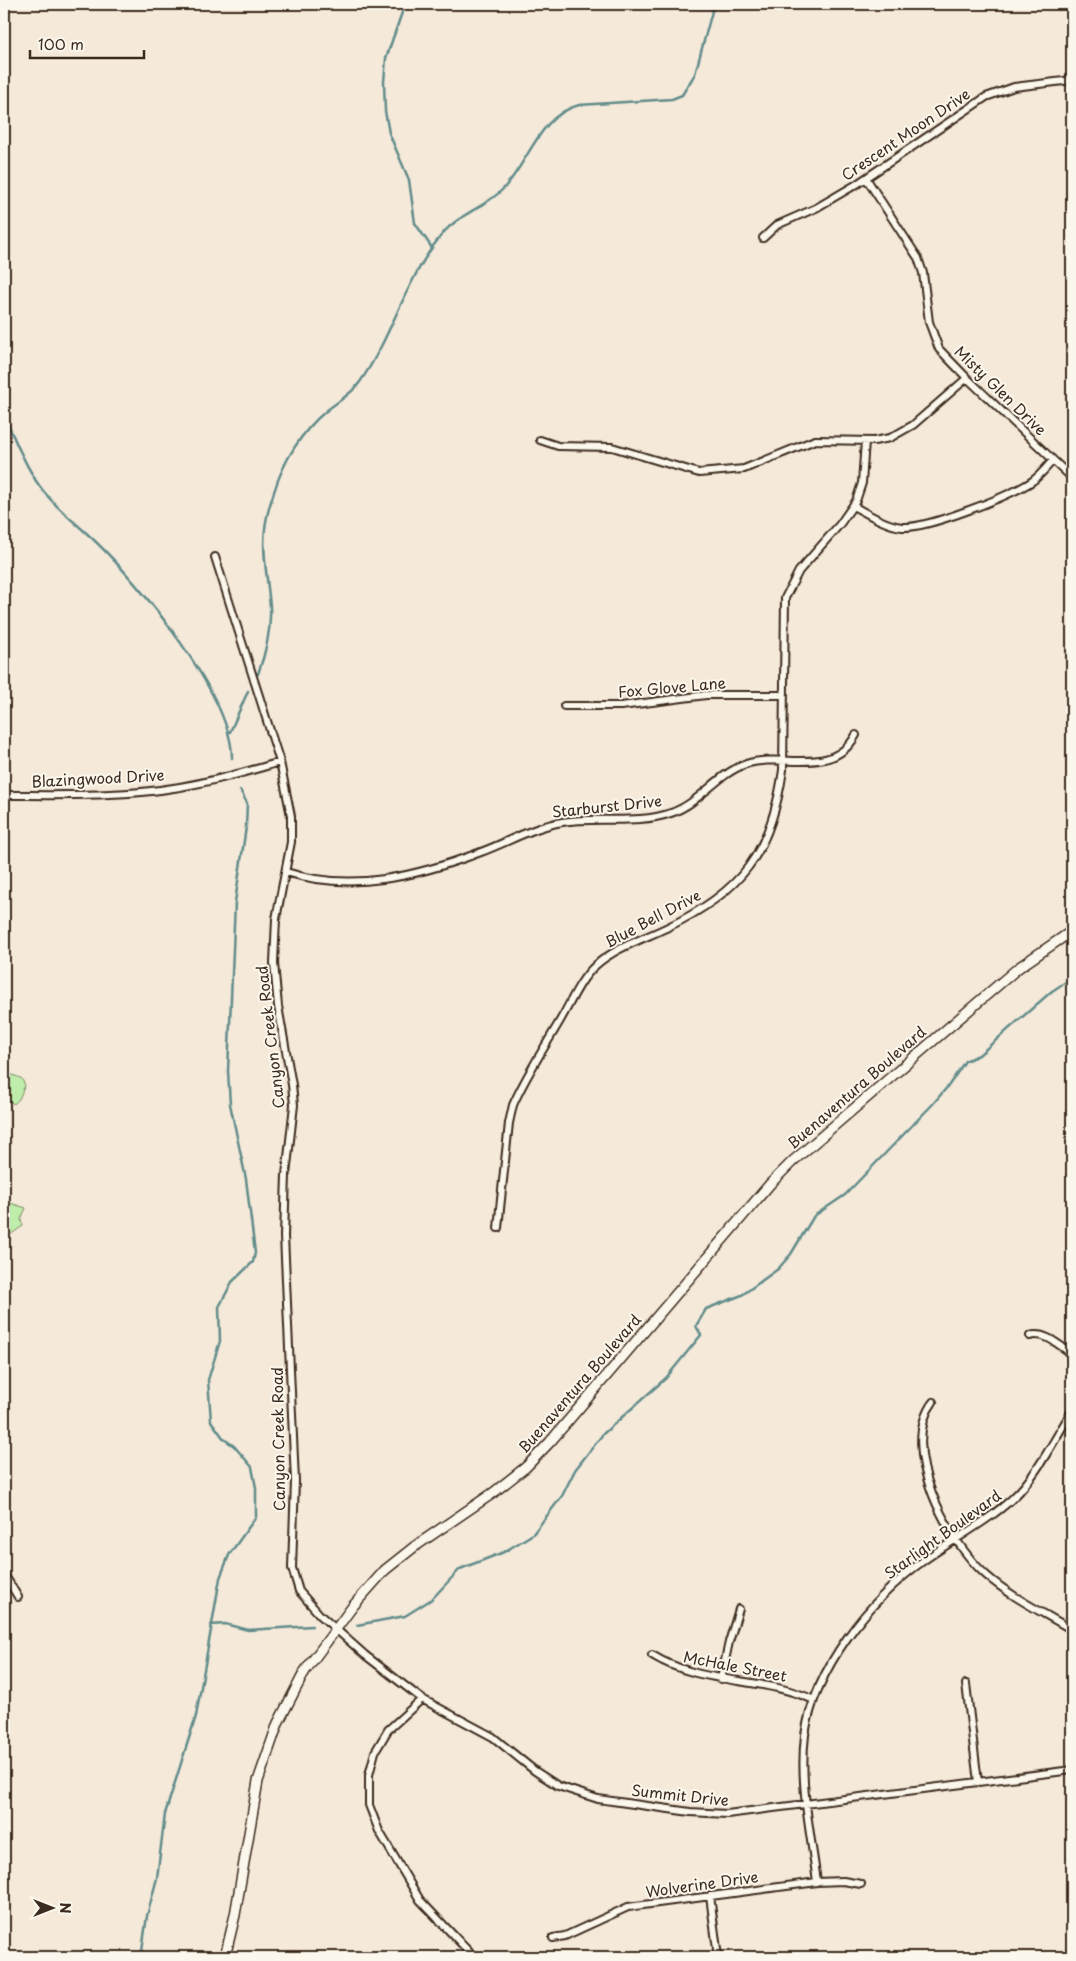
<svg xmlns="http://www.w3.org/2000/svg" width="1076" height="1961" font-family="'Playpen Sans',sans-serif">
  <rect width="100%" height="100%" fill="#f5e9d9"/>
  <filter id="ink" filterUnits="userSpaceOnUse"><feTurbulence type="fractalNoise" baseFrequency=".02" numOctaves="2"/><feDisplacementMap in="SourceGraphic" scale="10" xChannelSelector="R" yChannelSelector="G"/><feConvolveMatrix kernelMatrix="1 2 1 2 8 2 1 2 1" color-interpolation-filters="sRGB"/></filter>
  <g filter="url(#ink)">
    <!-- green -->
    <path fill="#bfedab" stroke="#7d8c64" d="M4,1072L21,1078L25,1085L19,1099L14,1104L4,1098Z
      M4,1201L26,1208L21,1219L23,1226L4,1239Z"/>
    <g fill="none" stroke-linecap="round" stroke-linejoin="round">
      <!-- stream -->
      <path stroke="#628c8b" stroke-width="2.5" d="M405,4L386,58L384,82L385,111L389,133L409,180L415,223L432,248
        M4,413C12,435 24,461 36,481C51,504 75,522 95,541C140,584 232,696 232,758
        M258,674C267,649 273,623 269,597C267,575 262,551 265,529C266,517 270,504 274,492C283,462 301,432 326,411C337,402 352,394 360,382C393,335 407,274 445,231C461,213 486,207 503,189C530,161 538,116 579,105L672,99L682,95L695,74L714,4
        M230,732L248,691
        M211,1625L225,1624L248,1630L312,1626
        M357,1625L405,1616L432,1599L460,1569L504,1552L533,1534L562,1496L575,1470L603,1434L666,1378L701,1335L696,1326L706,1309L742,1295L778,1269L791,1254L814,1216L845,1195L932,1105L949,1085L965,1061L979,1055L1052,991L1072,978
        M141,1957L147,1916L157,1878L165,1814L196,1716L220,1578L229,1555L256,1517V1488L252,1467L234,1446L224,1439L211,1421L208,1380L220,1341L219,1307L232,1282L253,1262L255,1253L246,1179L230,1104L228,1071L235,902L246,827L247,803L240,790"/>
      <!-- minor casing -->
      <g stroke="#3b2a1e" stroke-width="10">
        <path id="minor" d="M866,178L918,258L923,273L929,322L939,349L967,378L1072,478
          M763,238L777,225L816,208L857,184L986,97L1014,87L1072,80
          M540,440L558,446L612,447L699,473L744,469L815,440L874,441L890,438L913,425L967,378
          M853,506C868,514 885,525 902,527C927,529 1009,496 1031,482C1040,476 1046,468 1053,460
          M215,557L280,762L291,816V842L276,919L274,963L278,1006L292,1085L294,1105L286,1175L284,1236L295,1481L292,1568L299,1591L320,1615L365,1655L422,1699L493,1737L535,1771L558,1786L598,1799L690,1812L727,1814L1072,1770
          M564,706H621L706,695H783
          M4,795C62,795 122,797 180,787C214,781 247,772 280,762
          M286,872C352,893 418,876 481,852C508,842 533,827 562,822C597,816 637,825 671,813C700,803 717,774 746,764C784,752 832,778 856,735
          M498,1228L509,1123L513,1105C526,1075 545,1047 561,1019C571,1002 580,979 596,965C615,948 643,939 666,928C742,892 771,853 783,770L785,598L799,571L840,524L856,501L862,483L865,441
          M1030,1336C1045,1331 1060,1346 1072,1354
          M933,1402C898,1448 948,1542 986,1575C1011,1597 1044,1613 1072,1630
          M4,1574L18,1597
          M652,1655C702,1686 763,1676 814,1700
          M721,1679L729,1642L739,1609
          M966,1684L978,1782
          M422,1699L388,1730L375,1752L369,1775V1805L379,1831L420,1900L474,1957
          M817,1882C811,1834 799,1784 805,1735C815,1668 869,1600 923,1561C952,1540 986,1523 1013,1498C1036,1477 1055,1438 1072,1411
          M710,1896L718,1957
          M553,1938L565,1936L628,1907L817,1882L843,1881L861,1884"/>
      </g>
      <!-- secondary casing -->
      <g stroke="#3b2a1e" stroke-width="12">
        <path id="secondary" d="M225,1957L235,1915L258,1781L278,1723L305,1671L353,1606L385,1570L414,1547L493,1493L526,1467L550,1442L770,1184L793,1161L1018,968L1072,931"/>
      </g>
      <!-- minor -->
      <use href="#minor" stroke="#fbf7ec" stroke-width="6"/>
      <!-- secondary -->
      <use href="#secondary" stroke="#fbf7ec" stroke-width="9"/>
    </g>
  </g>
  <g text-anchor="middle" stroke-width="4" stroke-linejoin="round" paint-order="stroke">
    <!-- street labels -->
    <g font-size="15" fill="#3b2a1e" stroke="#fbf7ec">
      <text transform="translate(906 135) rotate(-34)" y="5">Crescent Moon Drive</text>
      <text transform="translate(1000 391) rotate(44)" y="5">Misty Glen Drive</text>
      <text transform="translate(672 688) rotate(-5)" y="5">Fox Glove Lane</text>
      <text transform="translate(98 779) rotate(-3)" y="5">Blazingwood Drive</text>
      <text transform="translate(607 807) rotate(-6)" y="5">Starburst Drive</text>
      <text transform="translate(653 919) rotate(-28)" y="5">Blue Bell Drive</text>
      <text transform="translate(271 1037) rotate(-97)" y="5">Canyon Creek Road</text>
      <text transform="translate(857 1088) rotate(-41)" y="5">Buenaventura Boulevard</text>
      <text transform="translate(580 1384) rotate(-49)" y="5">Buenaventura Boulevard</text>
      <text transform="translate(279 1439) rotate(-91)" y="5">Canyon Creek Road</text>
      <text transform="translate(943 1535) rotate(-36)" y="5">Starlight Boulevard</text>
      <text transform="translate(735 1667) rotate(11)" y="5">McHale Street</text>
      <text transform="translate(680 1796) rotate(6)" y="5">Summit Drive</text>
      <text transform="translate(702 1885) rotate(-8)" y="5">Wolverine Drive</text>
    </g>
  </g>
  <!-- margin -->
  <rect width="1076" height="1961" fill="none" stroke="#fbf7ec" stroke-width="20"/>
  <rect x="10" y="10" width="1056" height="1941" fill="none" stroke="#3b2a1e" stroke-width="2" filter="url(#ink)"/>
  <!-- north arrow -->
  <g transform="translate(52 1908) rotate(90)" stroke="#fbf7ec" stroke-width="4" paint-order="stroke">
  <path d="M0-4L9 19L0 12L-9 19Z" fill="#3b2a1e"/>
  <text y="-8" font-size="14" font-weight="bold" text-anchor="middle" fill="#3b2a1e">N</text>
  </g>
  <!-- scale -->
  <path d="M30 50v8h114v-8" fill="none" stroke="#3b2a1e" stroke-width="2.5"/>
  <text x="38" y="50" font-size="15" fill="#3b2a1e" stroke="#fbf7ec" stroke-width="4" paint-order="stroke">100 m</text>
</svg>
